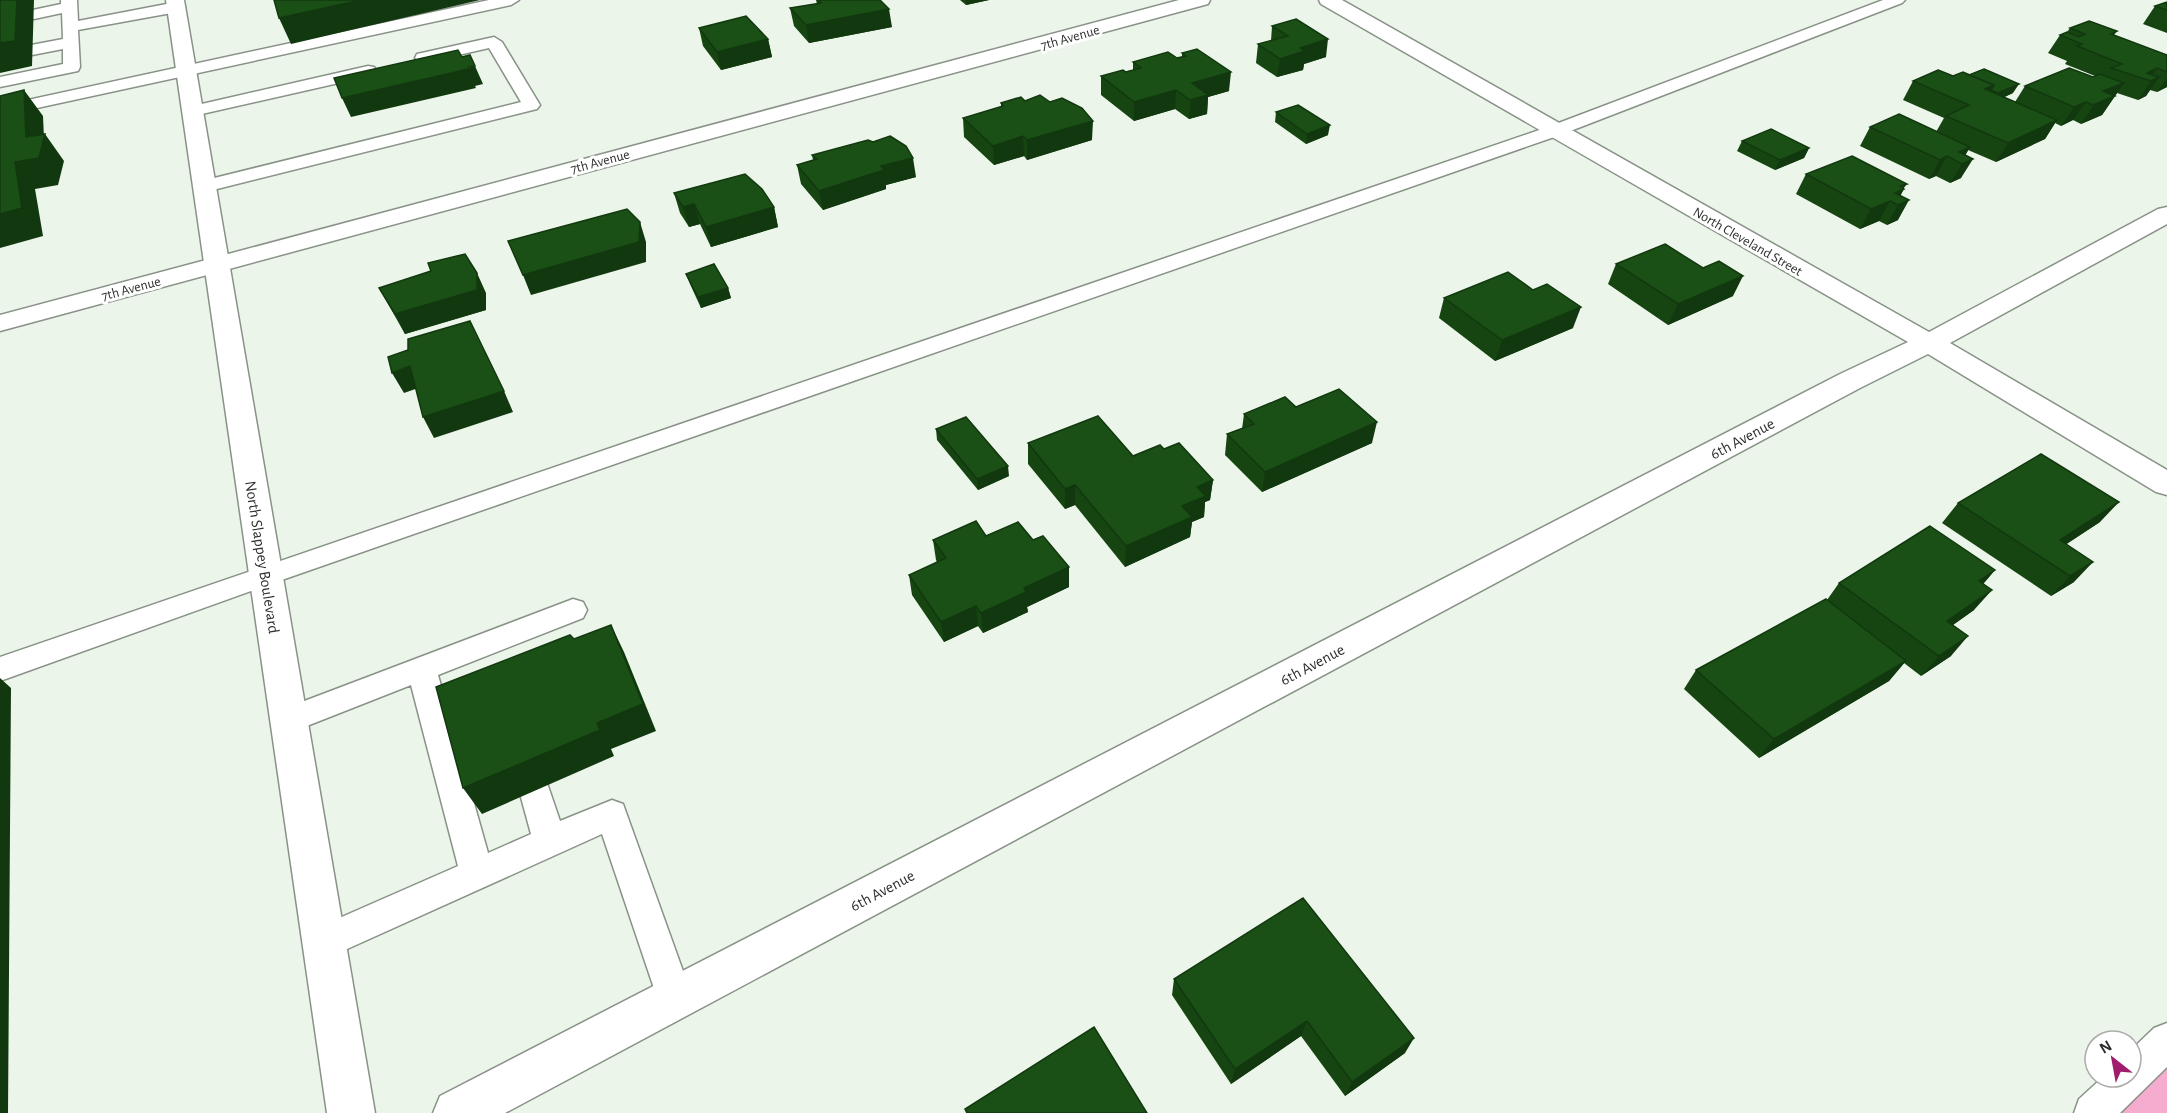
<svg xmlns="http://www.w3.org/2000/svg" width="2167" height="1113" font-family="'Alegreya Sans',sans-serif">
  <rect width="100%" height="100%" fill="#ebf5e9"/>
  <!-- green -->
  <path fill="#f5accf" d="M2167,1057V1113H2111Z"/>
  <g fill="none" stroke-linecap="round" stroke-linejoin="round">
    <!-- lane casing -->
    <g stroke="#889287" stroke-width="3">
      <path id="lane" d="M61,0H77L78,21L177,2L185,7L177,12L78,30L80,67L78,71L0,87V77L63,64V49L32,55L24,50L26,46L63,39L62,13L34,19L26,14L28,11L61,4Z
        M489,0H519L511,5L0,116V106Z
        M1883,0H1905L1902,3L1560,135L276,582L0,681V657L1548,127Z
        M494,37L502,42L540,105L537,109L205,192L198,190L195,186L198,182L521,102L489,48L423,63L415,58L417,54Z
        M368,66L374,67L377,71L374,75L193,116L187,115L184,111L187,107L193,106Z
        M573,599L583,602L587,610L583,618L438,675L488,853L531,834L519,790L524,780L535,776L546,780L560,821L612,800L623,804L693,999L688,1012L675,1017L662,1012L602,834L336,954L324,959L312,954L307,942L312,930L458,866L411,685L289,733L278,729L274,720L278,711Z
        M2167,1023V1067L2120,1113H2074L2079,1099L2103,1077H2131V1050L2154,1028Z"/>
    </g>
    <!-- street casing -->
    <g stroke="#889287" stroke-width="3">
      <path id="street" d="M1179,0H1210L1208,4L0,331V315Z
        M1319,0H1342L1929,332L2158,209L2167,207V224L1950,343L2167,470V495L2156,492L1928,354L1860,388L505,1113H433L440,1096L1840,374L1908,342L1321,4Z"/>
    </g>
    <!-- primary casing -->
    <g stroke="#889287" stroke-width="3">
      <path id="primary" d="M166,0H184L375,1113H327Z"/>
    </g>
    <!-- lane -->
    <use href="#lane" fill="#fff" fill-rule="evenodd"/>
    <!-- street -->
    <use href="#street" fill="#fff" fill-rule="evenodd"/>
    <!-- primary -->
    <use href="#primary" fill="#fff" fill-rule="evenodd"/>
  </g>
  <!-- wall -->
  <path fill="#164512" d="M816,0H880L892,27L809,43L794,26L790,8L817,4Z
    M960,0H989L966,5Z
    M2167,2V33L2143,24L2155,6Z
    M1272,26L1326,57L1304,64L1303,70L1277,77L1256,63L1258,44L1271,41Z
    M699,28L768,39L772,57L721,70L703,46Z
    M2070,28L2117,31L2114,35L2167,55V87L2157,92L2150,90L2146,96L2138,100L2117,93L2102,115L2081,124L2073,120L2061,126L2055,123L2045,139L1996,162L1968,150L1965,155L1961,178L1950,183L1936,176L1929,179L1860,146L1870,127L1936,132L1944,118L1903,100L1913,81L1953,76L2013,93L2004,97L2015,102L2025,86L2095,76L2065,64L2067,61L2048,53L2060,35L2067,32Z
    M1182,53L1229,91L1208,97L1207,114L1189,119L1175,109L1134,121L1101,95V76L1133,70V62L1177,58L1182,57Z
    M1025,101L1092,140L1027,160L1024,156L994,165L964,137L963,118L1001,107V103Z
    M1276,112L1328,135L1306,144L1275,122Z
    M1742,141L1809,148L1804,158L1775,170L1737,151Z
    M812,155L916,177L886,185V189L823,210L801,184L797,165L813,160Z
    M1806,174L1904,188L1900,196L1898,220L1887,225L1879,221L1860,229L1796,194Z
    M674,193L774,207L778,227L711,247L700,224L689,227L680,213Z
    M1616,264L1703,268L1733,296L1668,325L1608,284Z
    M686,274L728,288L731,298L701,308L690,284Z
    M379,288L486,293V310L405,334Z
    M1444,298L1573,328L1495,361L1439,318Z
    M1296,407L1372,443L1262,492L1225,455L1227,434L1242,429L1244,414Z
    M936,429L1009,476L978,490L937,440Z
    M1028,443L1133,456L1164,449L1213,480L1210,500L1205,502L1204,517L1192,522L1190,537L1125,567L1075,505L1065,509L1028,464Z
    M1958,503L2100,522L2066,544L2074,582L2051,596L1942,523Z
    M986,536L1069,587L1027,607L1028,612L983,633L978,626L944,642L912,595L909,575L937,562L936,560L933,540Z
    M1995,570L1983,584L1974,610L1953,625L1951,656L1921,676L1904,663L1889,681L1759,758L1684,689L1696,670L1827,600L1839,583Z
    M1174,979L1405,1053L1345,1096L1301,1036L1231,1084L1172,995Z"/>
  <!-- shaded-wall -->
  <path fill="#12380f" d="M17,0H34L32,66L0,73V43Z
    M361,0H480L291,44L279,18Z
    M966,0H989L966,5Z
    M889,9L892,27L809,43L806,25Z
    M768,39L772,57L721,70L717,52Z
    M1328,39L1326,57L1304,64L1303,70L1277,77L1280,59L1300,48Z
    M475,66L483,84L475,86L476,88L351,117L342,98Z
    M2157,68L2149,80L2147,73Z
    M1231,72L1229,91L1208,97L1207,114L1189,119L1192,83Z
    M2159,77L2146,96L2138,100L2151,81Z
    M2167,78V87L2157,92Z
    M2124,83L2102,115L2081,124L2103,91Z
    M2019,84L2013,93L1992,103L1998,93Z
    M1994,85L1983,104L1985,89Z
    M24,90L43,116L44,138L45,134L64,161L58,185L35,189L43,236L0,248V214L15,162L26,137Z
    M1176,90L1175,109L1134,121V102Z
    M2086,102L2073,120L2061,126L2074,107Z
    M2057,120L2045,139L1996,162L2008,143Z
    M1093,121L1092,140L1027,160V140Z
    M1330,125L1328,135L1306,144L1307,134Z
    M1023,136L1024,156L994,165L993,146Z
    M1970,147L1961,163L1959,152Z
    M1809,148L1804,158L1775,170L1780,160Z
    M1947,156L1936,176L1929,179L1940,160Z
    M913,158L916,177L886,185V189L823,210L819,191L881,166Z
    M1973,159L1961,178L1950,183L1962,164Z
    M1907,184L1903,189H1904L1896,204L1895,193L1900,186Z
    M1909,200L1898,220L1887,225L1898,205Z
    M1890,201L1879,221L1860,229L1871,209Z
    M694,204L700,224L689,227L683,207Z
    M774,207L778,227L711,247L706,227Z
    M640,222L646,242V262L531,295L523,275Z
    M477,273L486,293V310L405,334L395,314Z
    M1743,276L1733,296L1668,325L1678,304Z
    M728,288L731,298L701,308L698,297Z
    M1581,307L1573,328L1495,361L1502,340Z
    M410,366L421,387L404,393L392,373Z
    M504,391L513,412L434,438L423,417Z
    M1377,422L1372,443L1262,492L1265,472Z
    M1008,466L1009,476L978,490L977,479Z
    M1213,480L1210,500L1205,502L1204,517L1192,522L1190,537L1125,567L1126,546L1182,506L1197,487Z
    M1075,485V505L1065,509V489Z
    M2119,502L2100,522L2044,559L2060,540Z
    M2093,562L2074,582L2051,596L2070,576Z
    M1069,567V587L1027,607L1028,612L983,633L981,613L1024,588Z
    M1995,570L1978,590L1979,581Z
    M1992,590L1974,610L1930,641L1947,621Z
    M976,606L978,626L944,642L941,622Z
    M611,625L624,652L656,731L611,749L614,756L482,814L463,788L597,723Z
    M1968,636L1951,656L1921,676L1939,656Z
    M1906,661L1889,681L1759,758L1774,739Z
    M0,678L11,688L8,1113H0Z
    M1307,1021L1301,1036L1231,1084L1235,1069Z
    M1414,1038L1405,1053L1345,1096L1352,1082Z"/>
  <!-- building -->
  <path fill="#1a5015" stroke="#12380f" stroke-width="1.5" d="M0,0H17L15,41L0,43Z
    M274,0H361L279,18Z
    M819,0H880L889,9L806,25L790,8L821,3Z
    M2167,2V10L2155,6Z
    M746,16L768,39L717,52L699,28Z
    M1296,19L1328,39L1300,48L1305,51L1280,59L1258,44L1288,36L1272,26Z
    M2089,21L2117,31L2111,34L2167,55V72L2157,68L2147,73L2159,77L2151,81L2111,68L2122,64L2077,46L2082,44L2060,35L2067,32L2079,37L2085,34L2070,28Z
    M1197,49L1231,72L1192,83L1208,95L1190,100L1176,90L1134,102L1101,76L1123,70L1126,72L1141,68L1133,62L1168,52L1177,58L1186,56L1182,53Z
    M458,50L462,57L470,55L475,66L468,67L469,69L342,98L334,78Z
    M2069,68L2093,77L2100,74L2124,83L2103,91L2115,96L2093,105L2086,102L2074,107L2025,86Z
    M1984,69L2019,84L1998,93L1991,90L1994,85L1969,75Z
    M1938,70L1953,76L1963,72L1994,85L1985,89L2057,120L2008,143L1946,116L1969,105L1913,81Z
    M24,90L26,137L45,134L39,158L15,162L22,208L0,214V96Z
    M1040,95L1050,102L1062,98L1082,108L1093,121L1027,140L1023,136L993,146L963,118L1003,106L1001,103L1021,97L1025,101Z
    M1298,105L1330,125L1307,134L1276,112Z
    M1899,114L1970,147L1959,152L1973,159L1962,164L1947,156L1940,160L1870,127Z
    M1771,129L1809,148L1780,160L1742,141Z
    M890,136L906,146L913,158L881,166L884,170L819,191L797,165L817,159L812,155L868,140L873,142Z
    M1852,156L1907,184L1900,186L1904,189L1895,193L1909,200L1898,205L1890,201L1871,209L1806,174Z
    M745,174L762,189L774,207L706,227L694,204L683,207L674,193Z
    M627,209L640,222L639,242L523,275L508,241Z
    M1665,244L1703,268L1719,261L1743,276L1678,304L1616,264Z
    M465,254L477,273V290L395,314L379,288L431,271L428,263Z
    M714,264L728,288L698,297L686,274Z
    M1508,272L1533,290L1547,284L1581,307L1502,340L1444,298Z
    M470,321L504,391L423,417L410,366L392,373L388,357L408,350V339Z
    M1339,389L1377,422L1265,472L1227,434L1254,424L1244,414L1285,397L1296,407Z
    M1098,416L1133,456L1160,445L1164,449L1179,443L1213,480L1197,487L1206,496L1182,506L1192,517L1126,546L1075,485L1065,489L1028,443Z
    M966,417L1008,466L977,479L936,429Z
    M2041,454L2119,502L2060,540L2093,562L2070,576L1958,503Z
    M976,521L986,536L1018,522L1033,540L1043,536L1069,567L1024,588L1026,592L981,613L976,606L941,622L909,575L946,558L933,540Z
    M1930,526L1995,570L1979,581L1992,590L1947,621L1968,636L1939,656L1839,583Z
    M1826,599L1906,661L1774,739L1696,670Z
    M611,625L643,704L597,723L600,730L463,788L436,687L570,635L574,639Z
    M1303,898L1414,1038L1352,1082L1307,1021L1235,1069L1174,979Z
    M1094,1027L1147,1113H967L965,1109Z"/>
  <g text-anchor="middle" stroke-width="6" stroke-linejoin="round" paint-order="stroke">
    <!-- far-street labels -->
    <g font-size="14" fill="#2c302b" stroke="#fff">
      <text transform="translate(1070 37) rotate(-16)" y="5">7th Avenue</text>
      <text transform="translate(600 161) rotate(-15)" y="5">7th Avenue</text>
      <text transform="translate(1748 241) rotate(30)" y="5">North Cleveland Street</text>
      <text transform="translate(131 288) rotate(-15)" y="5">7th Avenue</text>
    </g>
    <!-- street labels -->
    <g font-size="16" fill="#2c302b" stroke="#fff">
      <text transform="translate(1742 438) rotate(-28)" y="6">6th Avenue</text>
      <text transform="translate(263 557) rotate(81)" y="6">North Slappey Boulevard</text>
      <text transform="translate(1312 664) rotate(-28)" y="6">6th Avenue</text>
      <text transform="translate(882 890) rotate(-28)" y="6">6th Avenue</text>
    </g>
  </g>
  <!-- north arrow -->
  <g transform="translate(2113 1059) rotate(329)"><circle r="28" fill="#ffffff" stroke="#abacaa" stroke-width="1.5"/>
  <path d="M0-4.5L10 22L0 15L-10 22Z" fill="#a01d6d"/>
  <text y="-9" font-size="16" font-weight="bold" text-anchor="middle" fill="#2c302b">N</text>
  </g>
</svg>
